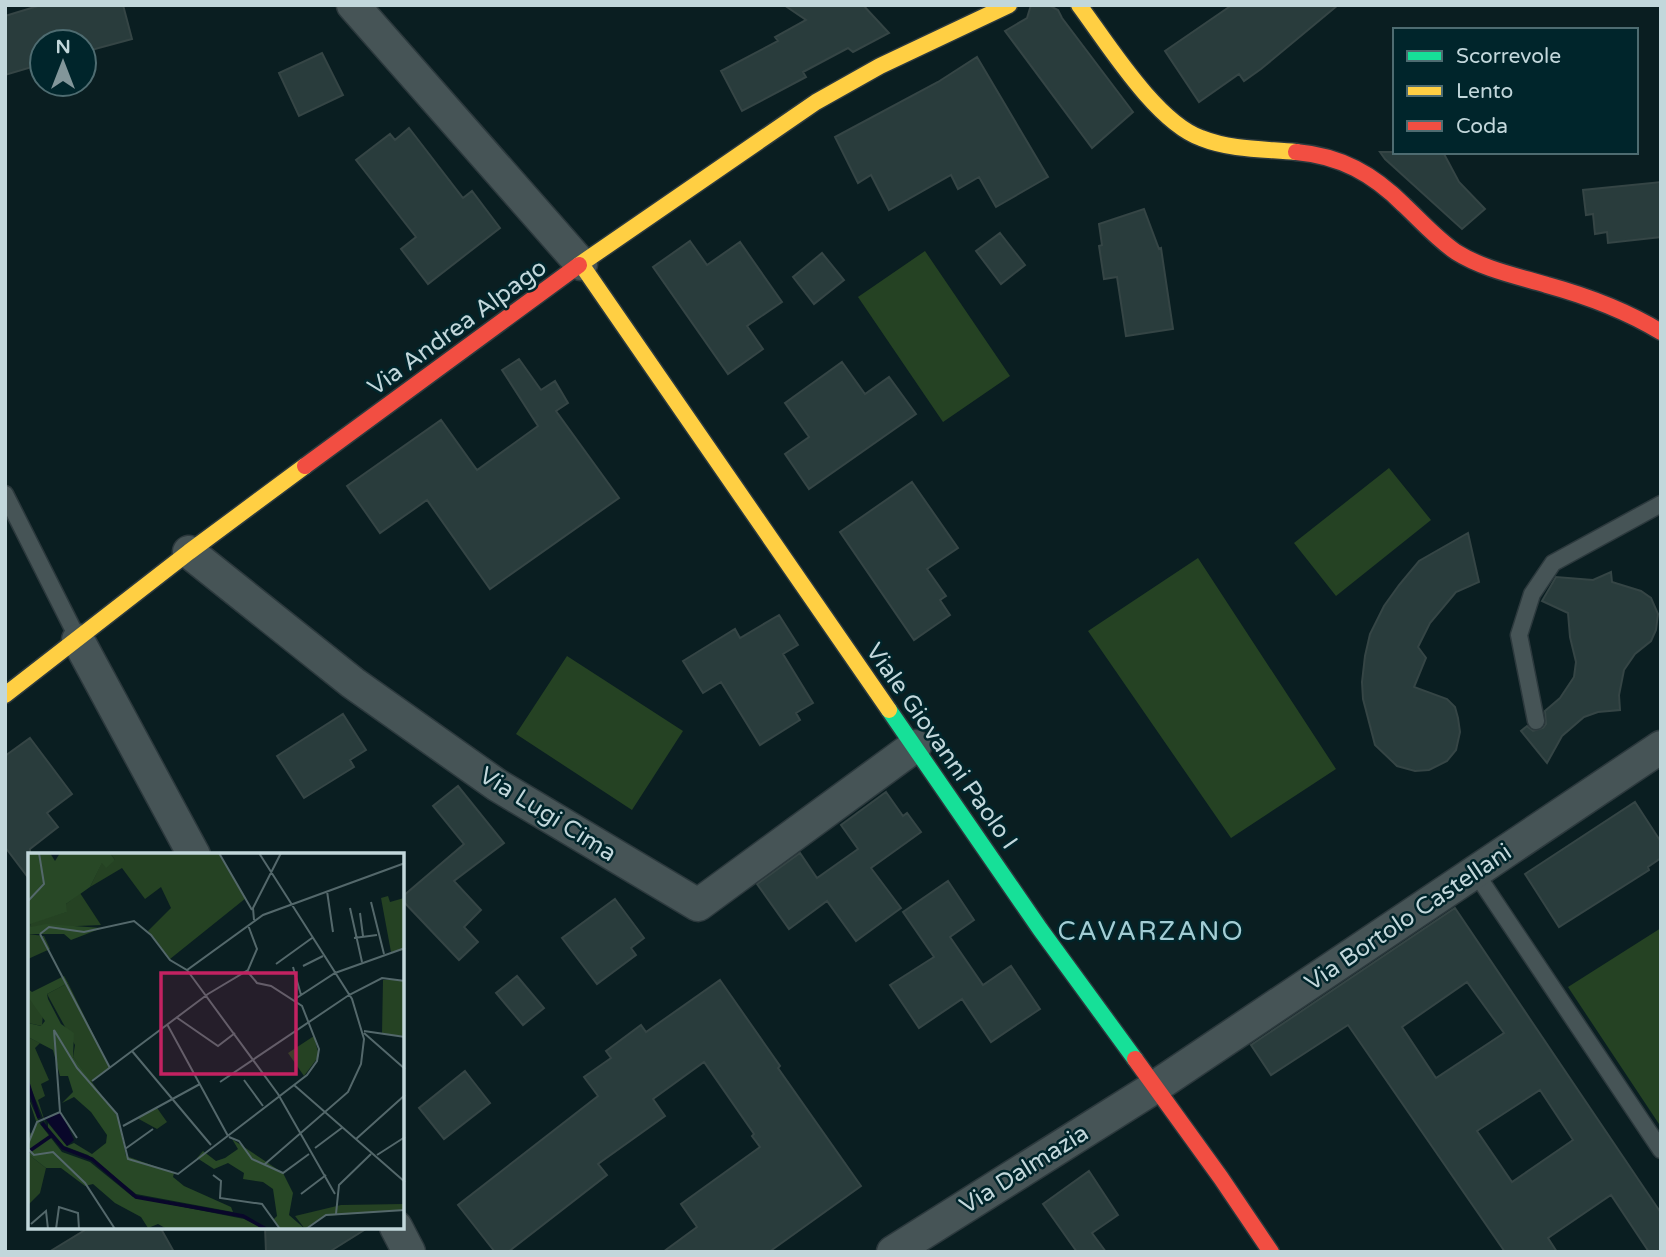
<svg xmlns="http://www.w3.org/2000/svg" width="1666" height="1257" font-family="'Varela Round',sans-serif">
  <rect width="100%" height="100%" fill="#0a1e21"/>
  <!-- green -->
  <path fill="#254223" d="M925,251L1010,376L943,422L858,297Z
    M1389,468L1431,520L1336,596L1294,543Z
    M1198,558L1336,769L1231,838L1088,631Z
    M567,656L683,731L632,810L516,734Z
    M1661,928V1127L1568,987Z"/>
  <!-- building -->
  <path fill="#293c3c" stroke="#354545" stroke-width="2" fill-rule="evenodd" d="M41,5H123L132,39L84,52V42H42V64L5,75V16Z
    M784,5H863L889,33L853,52L848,48L803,72L806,77L742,111L721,71L778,41L775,37L806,20Z
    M1031,5H1048L1058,10L1062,18L1133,112L1092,148L1005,31L1027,18Z
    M1232,5H1338L1261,69L1244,81L1239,74L1199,102L1165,51Z
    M322,53L343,95L299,116L279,73Z
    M977,57L1048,177L996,207L979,177L958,189L951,175L889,210L871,175L858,183L835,137L938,82Z
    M409,128L463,198L472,191L500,228L428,284L401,249L416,237L356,160L390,134L395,140Z
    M1380,152H1443L1459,182L1485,209L1462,229L1385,159Z
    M1661,182V237L1608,243L1607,232L1595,234L1593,214L1586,215L1583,190Z
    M1144,209L1159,249L1161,248L1173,329L1126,336L1117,277L1104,279L1099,246L1102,245L1099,224Z
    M1000,233L1025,265L1001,284L976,251Z
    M690,241L707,265L740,242L782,302L747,326L763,349L728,374L653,267Z
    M822,253L844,280L814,304L793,277Z
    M519,359L541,390L555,381L568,403L556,411L619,498L490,589L427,500L380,533L347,486L441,420L477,470L538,426L502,370Z
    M842,362L865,394L889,377L916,414L809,489L785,454L809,437L785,403Z
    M912,482L958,548L927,569L946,596L940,600L950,615L914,640L840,532Z
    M1468,533L1479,582L1456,592L1430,623L1418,647L1426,658L1414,687L1447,699L1455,707L1458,718L1460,732L1456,750L1447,761L1429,770L1415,771L1397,766L1375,745L1363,699L1362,682L1365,656L1370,634L1384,606L1399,585L1419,561Z
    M1611,572L1612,582L1641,591L1651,598L1658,614L1656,630L1651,641L1635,654L1624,670L1619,695L1620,710L1598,712L1584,717L1562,736L1547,763L1521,731L1527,726L1533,731L1543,728L1546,724L1545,711L1560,698L1574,677L1576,662L1570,637L1568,613L1542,601L1556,577L1593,580Z
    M779,615L798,645L783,654L813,703L796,713L800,720L760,745L721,682L703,693L683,661L735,629L740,638Z
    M343,714L366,750L350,760L354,767L304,798L277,756Z
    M30,738L72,794L47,813L58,827L30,849V880L5,847V756Z
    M458,786L504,843L454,881L481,910L464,927L478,942L459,960L402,900V897L464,844L433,806Z
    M886,792L903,816L907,813L921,832L871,868L901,908L856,941L827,901L789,929L757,884L800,853L817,878L858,849L841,825Z
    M1635,802L1661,842V858L1648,867L1649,870L1559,927L1525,874Z
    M948,881L974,920L950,937L983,985L1011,966L1040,1009L991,1042L962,999L919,1028L890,985L934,957L903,912Z
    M615,899L644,938L631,948L636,955L597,984L562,938Z
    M1455,908L1661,1213V1252H1649L1611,1195L1548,1238L1557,1252H1505L1348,1025L1271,1075L1251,1045ZM1467,982L1504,1033L1436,1078L1402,1027ZM1540,1090L1573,1140L1512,1182L1477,1131Z
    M517,976L544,1008L523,1025L496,993Z
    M720,980L780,1066L778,1068L861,1186L769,1252H663L697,1227L681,1204L760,1147L752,1136L754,1134L704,1062L653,1099L665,1116L598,1164L607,1175L508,1252H495L458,1205L598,1096L584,1077L611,1058L606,1051L641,1025L646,1032Z
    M465,1071L490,1103L444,1139L419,1108Z
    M1089,1171L1118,1215L1092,1233L1106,1252H1077L1043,1204Z
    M90,1227H160L174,1252H49Z
    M265,1227H369L329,1252H266Z"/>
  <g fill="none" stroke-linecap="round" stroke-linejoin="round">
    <!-- lane casing -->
    <g stroke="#2c393d" stroke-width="19">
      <path id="lane" d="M5,494L78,639
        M1536,721L1519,635L1532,594L1553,563L1661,504
        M1475,872L1661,1150"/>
    </g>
    <!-- street casing -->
    <g stroke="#2c393d" stroke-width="35">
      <path id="street" d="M353,5L581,264
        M189,552L353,683L497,785L698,905L915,746
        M78,640L194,855
        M396,1227L409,1252
        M893,1252L1155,1087L1661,747"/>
    </g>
    <!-- fast casing -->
    <g stroke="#2c393d" stroke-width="19">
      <path id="fast" d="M889,710L1040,929L1135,1059"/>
    </g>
    <!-- slow casing -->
    <g stroke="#2c393d" stroke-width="19">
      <path id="slow" d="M1079,5C1108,44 1156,122 1201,138C1231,150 1264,149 1296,152
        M581,264L889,710
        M579,265L816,102L880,66L1009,5
        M5,695L189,552L305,466"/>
    </g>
    <!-- jam casing -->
    <g stroke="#2c393d" stroke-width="19">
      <path id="jam" d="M1296,152C1341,156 1373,174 1404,205C1421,221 1437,239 1456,252C1483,269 1517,276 1547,285C1587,296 1625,310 1661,332
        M305,466L579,265
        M1135,1059L1221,1178L1271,1252"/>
    </g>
    <!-- lane -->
    <use href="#lane" stroke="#465456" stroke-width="16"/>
    <!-- street -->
    <use href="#street" stroke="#465456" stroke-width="32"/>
    <!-- fast -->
    <use href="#fast" stroke="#16e098" stroke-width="16"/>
    <!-- slow -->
    <use href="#slow" stroke="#ffcf43" stroke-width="16"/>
    <!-- jam -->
    <use href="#jam" stroke="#f24e42" stroke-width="16"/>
  </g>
  <g text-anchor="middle" stroke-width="5" stroke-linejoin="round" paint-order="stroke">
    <!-- street labels -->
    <g font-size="24" fill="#c2d7db" stroke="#00252b">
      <text transform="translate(457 327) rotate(-36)" y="8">Via Andrea Alpago</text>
      <text transform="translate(942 746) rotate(55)" y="8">Viale Giovanni Paolo I</text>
      <text transform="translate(548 814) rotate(32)" y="8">Via Lugi Cima</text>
      <text transform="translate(1408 917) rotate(-34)" y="8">Via Bortolo Castellani</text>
      <text transform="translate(1024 1169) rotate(-32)" y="8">Via Dalmazia</text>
    </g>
    <!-- neighbourhood labels -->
    <g font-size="26" letter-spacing="2" fill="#a3cdd4" stroke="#00252b">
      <text x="1151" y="940">CAVARZANO</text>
    </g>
  </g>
  <!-- overview -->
  <g transform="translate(28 853)">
    <rect width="376" height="376" fill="#0a1e21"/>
    <path d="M82,0H191L218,45L142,106L120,78L143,55L133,34L117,46L94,15L62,34L74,9L87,7ZM52,40L73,72L3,75L2,70L38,59V51ZM360,43L362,49L376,45V97L363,99L353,45ZM0,81L16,83L22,96L0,106ZM355,127H376V183L354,181ZM40,130L82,215L63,229L45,204L47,192L19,141ZM0,144L15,160L14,173L0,170ZM286,183L291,203L276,223L260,200ZM0,184L12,190L7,195L21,227L13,231L17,243L10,247L18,272L2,233ZM129,255L139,269L129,276L109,265ZM0,301L18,315L12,340L0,352ZM376,351V357L297,363L277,376L267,363L313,352Z" fill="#254223"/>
    <path d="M0,0H22L27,8L32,0H82L87,7L78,15L74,10L62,34L38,51L39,59L2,71L3,74L18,71L74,75L43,87L36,81H0ZM36,123L40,130L19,141L20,146L33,171L46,180L45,204L90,264L98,303L146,320L145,324L156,333L203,354L205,359L108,341L60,302L36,293L20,276V270L39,293L46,290L64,301L78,290L79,282L63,259L46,244L34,250L45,239L40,223H32L25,197L0,184V170L13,173L17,168L0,144V136L4,139ZM0,244L12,271L34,299L62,309L105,344L216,366L236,376H139L130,371L120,375L113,364L87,350L65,331L57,333L33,315H18L0,301V277L3,281L9,271ZM204,286L255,320L265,340L261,362L277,376H252L245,367L249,363L245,336L235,329L215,326L216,320L200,310L186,316L169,305L175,298L188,308L197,305L210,296Z" fill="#284826"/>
    <path d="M33,259L46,287L39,293L16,264Z" fill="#09072a"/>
    <path fill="none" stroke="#09072a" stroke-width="3.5" d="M0,230L11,265M14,270L35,295L64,306L108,344L215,363L238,376M0,299L23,283"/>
    <path fill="none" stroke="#54686b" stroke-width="2" d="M191,0L224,57M231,0L324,146L336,186L333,211L320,239L237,311M299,38L305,79M0,48L16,31L11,0M343,49L356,101M322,55L334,109M332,60L335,83M226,67L225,55L253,0M12,81L21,74L56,79L106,68L123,82L142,107L159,117L235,62L377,10M12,81L82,215M326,85L349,82M248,111L284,85M275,113L295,103M265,114L273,142M159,117L250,241L307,341M267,146L307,120L377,95M148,164L190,193L207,180M139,171L200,283M336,178L377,184M336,180L377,216M104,198L183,292M216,227L235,253M64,228L180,141L220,117L229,96L220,72M192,229L321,142L354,125L377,128M266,232L377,329M95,273L172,231M201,284L211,288L224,306L255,320L281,301M49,285L32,259L26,177L49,215L89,261L100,306L150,321L279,222L289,208L291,196L274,153L243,133L229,130L219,118M328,286L377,242M0,291L9,269L32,259M287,295L315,274M0,296L6,302L25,299L57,330L87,376M97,296L125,276M349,302L377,284M185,322L193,328L192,345L234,351L252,376M273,341L298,322M308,361L311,332L343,301M3,371L18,358L20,376M28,376L31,354L50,360L51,376M278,376L298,362L377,357"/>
    <path fill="#c22261" fill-opacity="0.15" stroke="#c22261" stroke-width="3.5" d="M133,120H268V221H133Z"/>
    <rect width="376" height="376" fill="none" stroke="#c2d7db" stroke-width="3.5"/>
  </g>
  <!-- border -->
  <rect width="1666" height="1257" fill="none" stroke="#c2d7db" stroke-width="14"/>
  <!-- legend -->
  <rect x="1393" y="28" width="245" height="126" fill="#00252b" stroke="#4e6c71" stroke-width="2"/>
  <rect x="1407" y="51" width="35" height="10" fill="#16e098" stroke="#4e6c71" stroke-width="2"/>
  <text x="1456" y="63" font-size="21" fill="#c2d7db">Scorrevole</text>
  <rect x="1407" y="86" width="35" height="10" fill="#ffcf43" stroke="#4e6c71" stroke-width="2"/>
  <text x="1456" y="98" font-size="21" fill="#c2d7db">Lento</text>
  <rect x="1407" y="121" width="35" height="10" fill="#f24e42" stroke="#4e6c71" stroke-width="2"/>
  <text x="1456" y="133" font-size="21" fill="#c2d7db">Coda</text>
  <!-- north arrow -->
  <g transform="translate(63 63)"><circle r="33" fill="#00252b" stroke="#4e6c71" stroke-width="2"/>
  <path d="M0-5L12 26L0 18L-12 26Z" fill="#82969a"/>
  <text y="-10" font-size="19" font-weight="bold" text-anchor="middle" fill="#c2d7db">N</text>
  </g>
</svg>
